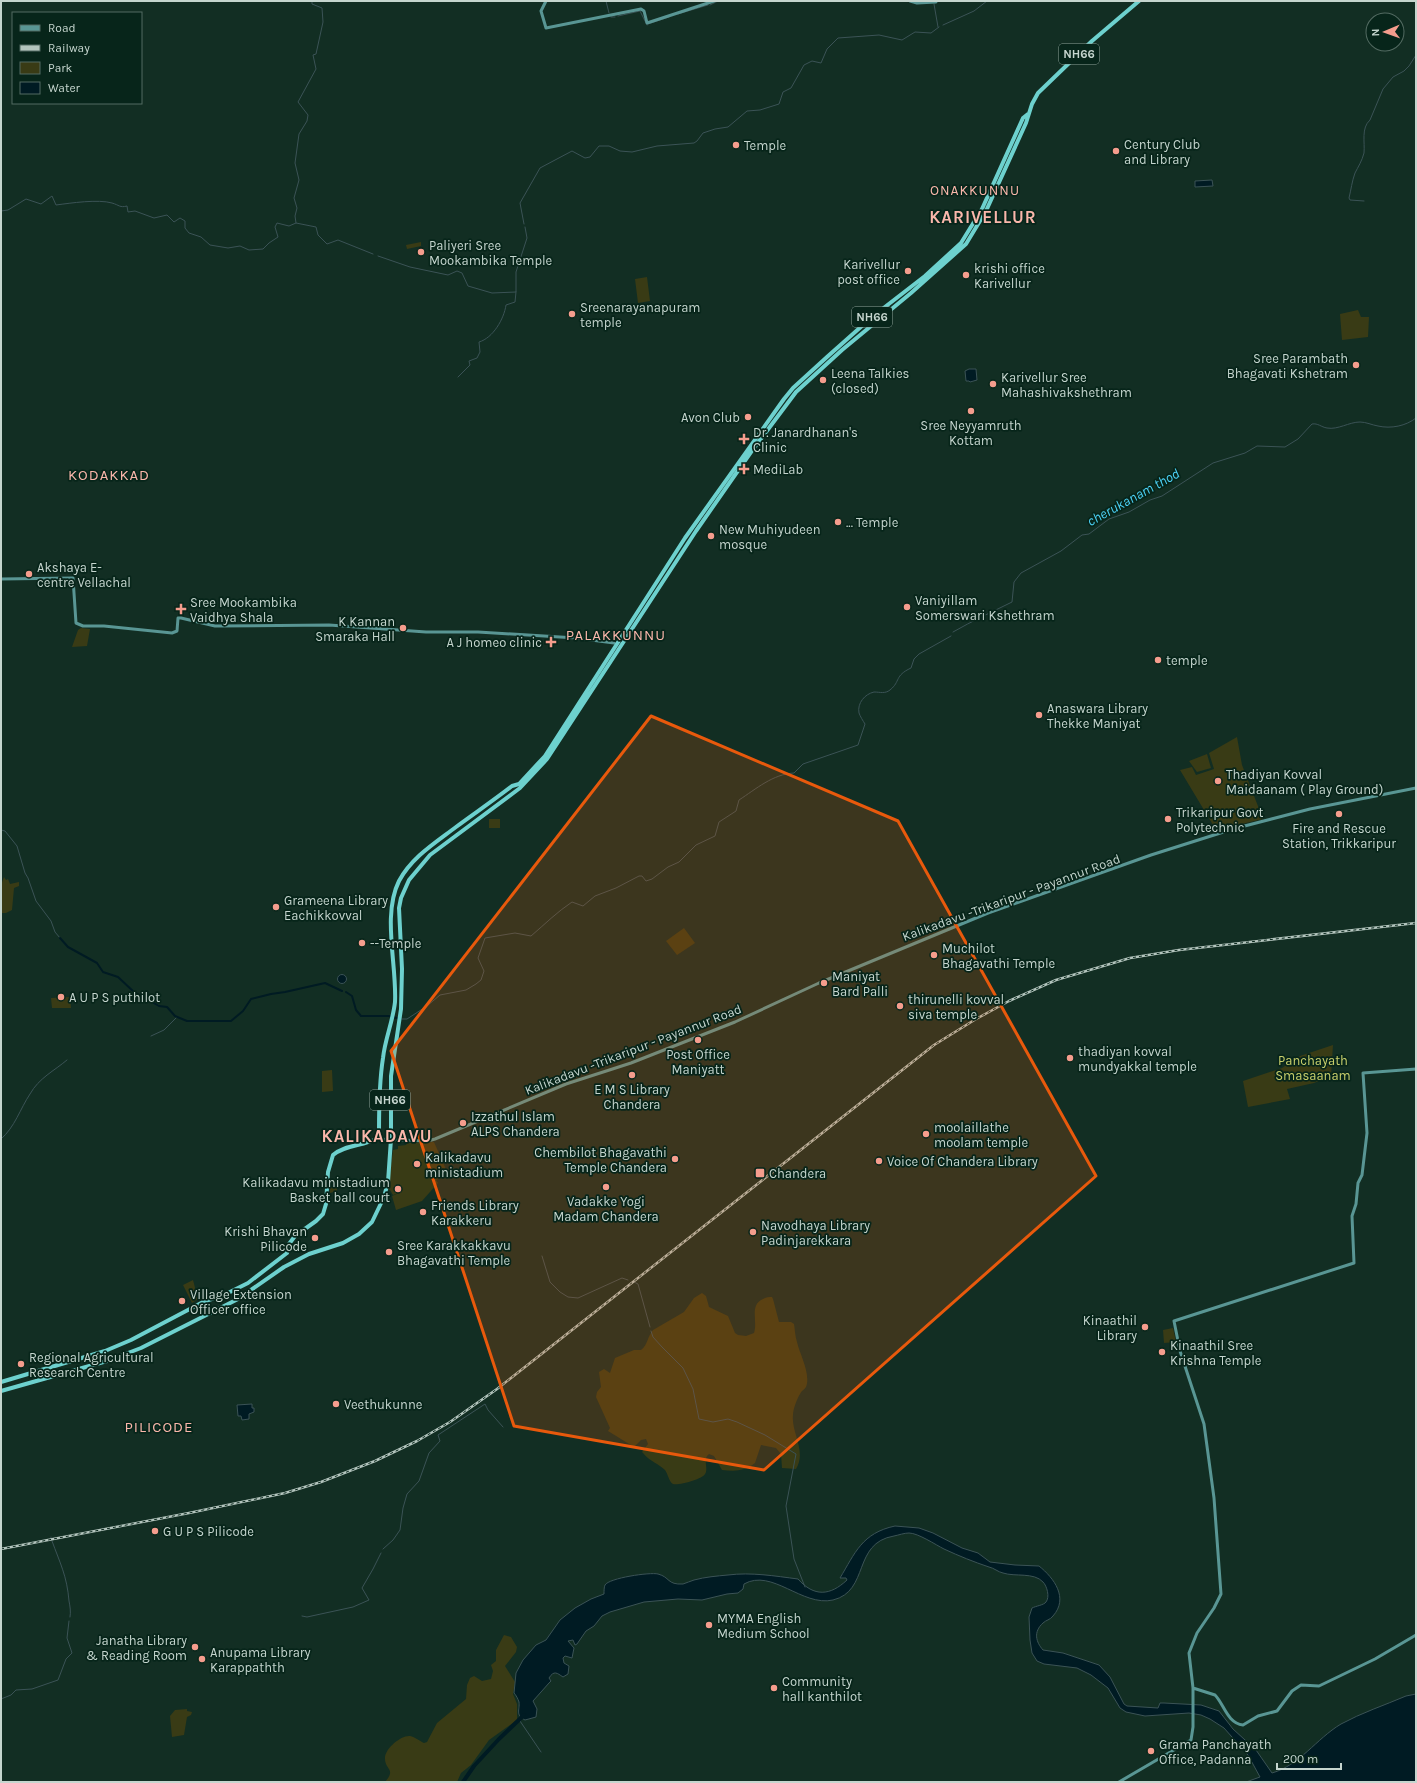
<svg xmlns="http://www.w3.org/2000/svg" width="1417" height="1783" font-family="Karla,sans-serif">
  <rect width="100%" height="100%" fill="#122e23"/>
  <!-- green -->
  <path fill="#393b15" d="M421,242V246L407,249L406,245Z
    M647,277L650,301L638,303L635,279Z
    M1358,310L1361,317H1369L1368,337L1342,340L1340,314Z
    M81,628L90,629L87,646L72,647L78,630Z
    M1237,737L1242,765L1263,819L1216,830L1180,770L1192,767L1196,775L1214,769L1209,753Z
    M1207,754L1211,768L1197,772L1189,761Z
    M489,819H500V828H489Z
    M4,877L6,880L8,879L10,884L19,882V886L14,888L12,910L6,913H1V885Z
    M684,928L695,943L677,955L666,941Z
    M70,997L71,1008H52L51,998Z
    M1333,1045L1331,1076L1314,1083L1287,1089L1290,1099L1248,1107L1243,1081L1282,1068L1300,1056Z
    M332,1070L333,1091L322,1092V1071Z
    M434,1142L448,1174L436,1180L438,1183L422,1201L396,1210L392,1196L399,1193L393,1195L390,1190L388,1189L393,1150L398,1149V1146L406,1145L407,1143Z
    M337,1180V1191L330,1193V1181Z
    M193,1280L198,1299L192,1303L183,1285Z
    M702,1293L706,1296L709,1307L728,1316L735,1333L738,1335L746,1336L754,1333C758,1321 749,1305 763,1299C767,1297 769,1297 772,1297L773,1299L779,1322H791L794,1324C795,1330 795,1336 797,1342C800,1355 811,1374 806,1387C804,1390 801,1391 800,1394C797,1399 793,1409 793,1415C791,1433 807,1451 796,1469L782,1468L781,1454L776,1448L761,1445L755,1463C744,1472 734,1471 722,1470L714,1456L709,1454C702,1459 709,1468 705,1474C703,1479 678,1486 673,1484C669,1482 668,1474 665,1470C659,1464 649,1461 643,1453L642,1452L648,1444L646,1439L641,1440L634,1447L608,1431L610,1428L596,1397L597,1392L601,1387L599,1372L604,1369L610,1373L615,1358L634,1350H641C648,1345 647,1337 653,1330L684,1312L694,1298Z
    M1173,1328L1176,1342L1164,1343L1163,1330Z
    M504,1635L511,1637L517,1647L516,1652L505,1666L515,1682L513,1694L517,1704V1720L489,1740L471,1765L461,1773L457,1782H385C397,1768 384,1770 385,1757C386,1748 401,1735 410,1736C415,1737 420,1741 424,1743L427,1742L437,1723L466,1699L467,1685L470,1678L474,1676L482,1681L491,1679L493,1671L491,1665L496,1661V1650Z
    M187,1709V1711L192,1712L191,1715L187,1717L184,1735L172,1737L170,1716L175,1710Z"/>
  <!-- water -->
  <path fill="#001b23" stroke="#3b5356" d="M1212,180L1213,186L1195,187V181Z
    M969,369H976L977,380L970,382L969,381H966L965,371Z
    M337.5 979a4.5 4.5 0 1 1 9 0a4.5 4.5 0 1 1-9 0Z
    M252,1404V1408H254V1412L249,1414V1419L242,1420L241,1416H238L237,1405Z
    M895,1526L919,1528L933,1533L962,1548L978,1553L990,1562L1015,1565L1039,1566C1054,1578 1069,1598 1053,1616C1050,1620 1046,1620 1043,1623C1033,1632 1036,1642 1043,1650L1063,1653L1099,1665L1110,1677L1124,1704L1127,1706L1158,1708L1160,1703H1164L1201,1705L1219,1711L1233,1729L1256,1750L1272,1773C1300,1765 1316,1739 1341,1724C1361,1713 1385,1705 1406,1696L1416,1694V1782H1246L1260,1777L1248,1755L1224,1728L1210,1719L1201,1715L1189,1713L1145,1716L1126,1712L1120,1708L1108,1688L1091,1675L1077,1668L1044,1664L1037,1661L1032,1653L1030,1640L1029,1617L1032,1608C1036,1606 1044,1605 1046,1602C1050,1597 1047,1586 1043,1582C1034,1572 1015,1577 1003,1573C998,1572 994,1568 989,1567C974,1562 959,1556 944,1549C936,1545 918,1533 909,1533C904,1533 899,1535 894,1536C852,1543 870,1591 833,1600C802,1607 772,1568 744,1584L743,1589L738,1593L727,1594L702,1600L678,1599L644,1602L610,1612L602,1616L594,1626L586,1631L577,1644L575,1645L573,1640L568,1641L574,1648L572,1658L565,1656L563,1658L564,1663L569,1666L568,1674L563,1677C557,1673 554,1670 549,1678L551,1681L549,1683L533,1701L537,1709L536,1717L525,1720C515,1715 520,1710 519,1702C518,1699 516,1695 514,1693L516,1673L523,1660L536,1645L546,1640L560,1620L575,1608L591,1599L604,1594C604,1591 604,1587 605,1585C609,1578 650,1572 658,1574C670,1577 667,1585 683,1584C687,1583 690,1581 694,1580C705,1577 717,1576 728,1575C751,1572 775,1576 798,1579C814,1597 830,1596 847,1580L846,1578H840C855,1553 862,1533 895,1526Z"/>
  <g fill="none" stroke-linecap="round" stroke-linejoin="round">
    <!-- stream -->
    <path stroke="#3b5356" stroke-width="1" d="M606,1L609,13
      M934,4L938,27
      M710,5L718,1
      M678,14L708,5
      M618,16L640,11L647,25
      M611,17H615
      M648,24L669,17
      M943,25L974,11L987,1
      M1364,201L1350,200L1349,198C1351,190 1352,181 1355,173C1358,167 1362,161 1364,153C1365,142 1361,128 1370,120L1383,89L1393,77L1404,71L1409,66L1416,55
      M1,211L8,210L26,199L41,204L52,196L56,205C71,203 98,199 112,203C119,205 120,208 127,206L128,212L135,211L154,218L167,215L174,222L180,218L185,221V228L189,233L201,237L210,245L228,248L240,246L249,250L263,249L269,243L278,237L275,227L277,223L289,226L296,223L316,227L318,235L327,244L338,240L373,254
      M296,223L295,216L297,208L294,198L299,180L295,163L299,134L307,121L308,115L298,102L316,69L313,55L316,54L323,22L322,8L312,4V1
      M524,224L520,203L540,168L572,151L585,158L590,157L599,146H609L620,151L632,152L657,146L694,143L697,141L703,133L715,129L728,127L747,111L760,110L779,104L783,92L791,88L804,65L812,61L821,63L827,49L838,38L879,35L902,40L915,32L931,33L939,27
      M378,256L410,267L448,275L457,271L462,273L468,286L492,293L516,292V272L527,238L525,227
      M458,377L470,365L469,361L477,358L480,352L479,342C493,338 504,319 506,305L515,302L516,292
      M953,632C972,621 992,612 1012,602L1014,582L1021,573L1061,551L1082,535L1089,534L1109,519L1129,512L1150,500L1162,496L1213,463L1245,453L1257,446L1285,447L1298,439L1312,424C1318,423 1321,427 1327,428C1338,430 1349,422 1360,422C1366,422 1372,425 1378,426C1391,429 1406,426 1416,418
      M1,830L5,831L17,846L25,873L28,878L36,901L51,921L55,932L60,938
      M402,1019H407L427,1006L440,995L466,990L476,984L481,980L484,971L478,958L485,938L515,933L531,936C545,924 557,912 572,902L583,906L595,896L616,888L639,876H642L646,881L652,879L668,867L679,862L696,845L715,836L719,822L736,811L739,800C756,789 773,774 794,773L803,764L858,745L865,724C863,721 860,716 859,713C857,703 865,694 874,692C880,692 885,694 890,690C901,681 894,676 911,668L914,659L919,654L951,636
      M151,1036L164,1030L177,1017
      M1,1139C15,1127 20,1109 30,1094C39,1078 54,1071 67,1060
      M542,1256L550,1282L560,1292L568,1297L578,1298L622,1278L628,1280
      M634,1282L638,1284L650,1327
      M651,1331L653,1337L662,1347L683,1368L693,1389L699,1419L713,1422L728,1419L737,1422L765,1435L796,1454L786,1506L794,1559L805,1587
      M51,1537V1538
      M52,1541C60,1563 67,1576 69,1601C70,1606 71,1612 70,1617
      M383,1549L393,1540L400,1530L403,1508L407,1494L419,1481L429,1453L440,1441L438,1435L485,1404L488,1410L503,1427
      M302,1616L307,1617L353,1607L369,1600L362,1588L373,1569L381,1553
      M1,1699L11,1695L16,1690L32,1689L58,1680L66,1659L72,1653L67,1638L69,1621
      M520,1721L541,1752"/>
    <!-- canal -->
    <path stroke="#001b23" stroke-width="2" d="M60,938L68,947L97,963L103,972L118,977L134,992L159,1006L167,1007L175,1016L187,1021H231L243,1011L251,999L271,994L285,992L325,983L342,991
      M346,992L352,996L356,1010L361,1016H389L397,1018"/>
    <!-- river -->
    <path stroke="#001b23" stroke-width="4" d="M463,1782L474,1766L499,1739L524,1715"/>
    <!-- secondary -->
    <path stroke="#599694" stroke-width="3" d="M546,1L541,11L546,28L641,9L644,11L647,23L714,1
      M910,1L917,3L936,2
      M1,579L73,578L76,623L83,626H104L172,633L177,631L178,618H181L215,626L329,625L426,632H478L576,638L614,643
      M376,1139L428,1141L435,1139L566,1084L631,1063L735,1022L819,983L988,913L1151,855L1233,829L1310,809L1416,788
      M1193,1688L1215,1695C1224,1704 1227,1723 1243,1725L1258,1716L1277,1711L1292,1691L1301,1685L1319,1686L1375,1659L1416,1635
      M1119,1782L1191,1740L1193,1727V1688L1189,1653L1197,1633L1214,1608L1221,1594L1214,1498L1204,1424L1180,1351L1174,1321L1354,1263L1352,1216L1356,1204L1358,1183L1362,1175L1367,1133L1363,1073L1416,1069"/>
    <!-- highway -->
    <path stroke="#6dd1ce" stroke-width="4" d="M1,1382L105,1351L131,1340L205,1301L222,1296L248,1283L287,1253L289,1244L295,1236L316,1221L323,1214L326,1204L328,1172L333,1155C344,1145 363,1146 376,1139L379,1131C379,1107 379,1083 383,1058C385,1039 393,1021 395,1002C397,965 382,915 399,881C412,857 435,843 456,827C475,813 494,800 512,786L519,784L545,756L685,538L784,399L793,388L827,357L872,317L925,276L961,243L982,209L1023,118L1028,114
      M1,1391L107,1361L141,1348L238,1299L284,1267L309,1254L343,1243L359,1234L372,1222L384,1197L388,1182L391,1139V1076L401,1009L402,969L399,908L401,898L409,880L430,855L520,788L547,759L696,531L751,452L796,392L842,350L911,293L966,244L986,211L1026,123L1032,104L1038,93L1092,41L1139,1"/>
    <!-- rail casing -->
    <g stroke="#b3c4bd" stroke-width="2.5">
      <path id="rail" d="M1,1549L189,1513L285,1493L321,1482L375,1461L417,1441L450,1422L497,1389L934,1045L976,1019L1009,1001L1056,980L1130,958L1179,950L1416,923"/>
    </g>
    <!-- rail -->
    <use href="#rail" stroke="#07251a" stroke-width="1" stroke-dasharray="3" stroke-linecap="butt"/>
  </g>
  <!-- marked area -->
  <path fill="#e8590c" fill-opacity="0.2" stroke="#e8590c" stroke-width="3" stroke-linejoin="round" d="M651,716L898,821L1096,1176L764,1470L514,1426L391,1051Z"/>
  <!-- markers -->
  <g fill="#f59d8d" stroke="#07251a" stroke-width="1.5">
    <circle cx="736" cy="145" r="4"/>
    <circle cx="1116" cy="151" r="4"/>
    <circle cx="421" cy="252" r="4"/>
    <circle cx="908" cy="271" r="4"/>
    <circle cx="966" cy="275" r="4"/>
    <circle cx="572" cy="314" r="4"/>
    <circle cx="1356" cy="365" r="4"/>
    <circle cx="823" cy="380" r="4"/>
    <circle cx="993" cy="384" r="4"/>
    <circle cx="971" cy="411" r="4"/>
    <circle cx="748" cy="417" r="4"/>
    <path d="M742 433h4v4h4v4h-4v4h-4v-4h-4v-4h4z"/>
    <path d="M742 463h4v4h4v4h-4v4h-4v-4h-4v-4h4z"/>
    <circle cx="838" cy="522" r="4"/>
    <circle cx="711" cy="536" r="4"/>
    <circle cx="29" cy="574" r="4"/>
    <circle cx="907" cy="607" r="4"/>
    <path d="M179 603h4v4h4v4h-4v4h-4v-4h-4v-4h4z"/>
    <circle cx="403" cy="628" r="4"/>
    <path d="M549 636h4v4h4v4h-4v4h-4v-4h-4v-4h4z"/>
    <circle cx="1158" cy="660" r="4"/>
    <circle cx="1039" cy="715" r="4"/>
    <circle cx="1218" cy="781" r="4"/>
    <circle cx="1339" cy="814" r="4"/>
    <circle cx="1168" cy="819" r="4"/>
    <circle cx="276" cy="907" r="4"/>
    <circle cx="362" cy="943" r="4"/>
    <circle cx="934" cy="955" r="4"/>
    <circle cx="824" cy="983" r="4"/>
    <circle cx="61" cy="997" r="4"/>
    <circle cx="900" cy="1006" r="4"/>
    <circle cx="698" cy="1040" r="4"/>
    <circle cx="1070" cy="1058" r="4"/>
    <circle cx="632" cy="1075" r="4"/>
    <circle cx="463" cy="1123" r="4"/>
    <circle cx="926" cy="1134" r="4"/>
    <circle cx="675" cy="1159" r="4"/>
    <circle cx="879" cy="1161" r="4"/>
    <circle cx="417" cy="1164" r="4"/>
    <rect x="755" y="1168" width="10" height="10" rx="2"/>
    <circle cx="606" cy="1187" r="4"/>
    <circle cx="398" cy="1189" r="4"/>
    <circle cx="423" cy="1212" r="4"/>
    <circle cx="753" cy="1232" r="4"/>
    <circle cx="315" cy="1238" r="4"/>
    <circle cx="389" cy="1252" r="4"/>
    <circle cx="182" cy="1301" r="4"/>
    <circle cx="1145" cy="1327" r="4"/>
    <circle cx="1162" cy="1352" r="4"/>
    <circle cx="21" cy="1364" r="4"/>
    <circle cx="336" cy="1404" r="4"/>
    <circle cx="155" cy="1531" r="4"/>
    <circle cx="709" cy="1625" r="4"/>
    <circle cx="195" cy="1647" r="4"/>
    <circle cx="202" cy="1659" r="4"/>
    <circle cx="774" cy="1688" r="4"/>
    <circle cx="1151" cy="1751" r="4"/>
  </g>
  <g text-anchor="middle" stroke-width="3.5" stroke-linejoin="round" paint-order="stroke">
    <!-- shield labels -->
    <g fill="#07251a" stroke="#8ca098" stroke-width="1">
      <rect x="1059" y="44" width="40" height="20" rx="3"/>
      <rect x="852" y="307" width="40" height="20" rx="3"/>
      <rect x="370" y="1090" width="40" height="20" rx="3"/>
    </g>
    <g font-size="12" font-weight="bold" fill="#c5d5ce">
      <text x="1079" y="58">NH66</text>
      <text x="872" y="321">NH66</text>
      <text x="390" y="1104">NH66</text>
    </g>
    <!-- poi labels -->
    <g font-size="13" fill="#c5d5ce" stroke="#07251a" text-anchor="start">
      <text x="1124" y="149">Century Club<tspan x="1124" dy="15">and Library</tspan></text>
      <text x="744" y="150">Temple</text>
      <text x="429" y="250">Paliyeri Sree<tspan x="429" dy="15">Mookambika Temple</tspan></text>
      <text x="900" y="269" text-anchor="end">Karivellur<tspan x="900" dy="15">post office</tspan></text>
      <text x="974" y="273">krishi office<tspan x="974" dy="15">Karivellur</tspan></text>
      <text x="580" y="312">Sreenarayanapuram<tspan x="580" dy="15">temple</tspan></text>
      <text x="1348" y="363" text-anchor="end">Sree Parambath<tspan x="1348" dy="15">Bhagavati Kshetram</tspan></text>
      <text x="831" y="378">Leena Talkies<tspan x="831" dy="15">(closed)</tspan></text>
      <text x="1001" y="382">Karivellur Sree<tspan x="1001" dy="15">Mahashivakshethram</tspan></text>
      <text x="740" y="422" text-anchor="end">Avon Club</text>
      <text x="971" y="430" text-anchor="middle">Sree Neyyamruth<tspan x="971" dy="15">Kottam</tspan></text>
      <text x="753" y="437">Dr. Janardhanan's<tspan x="753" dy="15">Clinic</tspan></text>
      <text x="753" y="474">MediLab</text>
      <text x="846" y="527">... Temple</text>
      <text x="719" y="534">New Muhiyudeen<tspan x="719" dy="15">mosque</tspan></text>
      <text x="37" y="572">Akshaya E-<tspan x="37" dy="15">centre Vellachal</tspan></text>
      <text x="915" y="605">Vaniyillam<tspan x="915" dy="15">Somerswari Kshethram</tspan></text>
      <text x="190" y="607">Sree Mookambika<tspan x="190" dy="15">Vaidhya Shala</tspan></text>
      <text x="395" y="626" text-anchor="end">K Kannan<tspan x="395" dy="15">Smaraka Hall</tspan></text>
      <text x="542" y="647" text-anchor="end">A J homeo clinic</text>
      <text x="1166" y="665">temple</text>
      <text x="1047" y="713">Anaswara Library<tspan x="1047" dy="15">Thekke Maniyat</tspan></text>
      <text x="1226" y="779">Thadiyan Kovval<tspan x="1226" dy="15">Maidaanam ( Play Ground)</tspan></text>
      <text x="1176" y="817">Trikaripur Govt<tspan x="1176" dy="15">Polytechnic</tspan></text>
      <text x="1339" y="833" text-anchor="middle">Fire and Rescue<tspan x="1339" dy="15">Station, Trikkaripur</tspan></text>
      <text x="284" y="905">Grameena Library<tspan x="284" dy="15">Eachikkovval</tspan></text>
      <text x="370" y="948">--Temple</text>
      <text x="942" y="953">Muchilot<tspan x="942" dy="15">Bhagavathi Temple</tspan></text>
      <text x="832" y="981">Maniyat<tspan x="832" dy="15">Bard Palli</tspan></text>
      <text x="69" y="1002">A U P S puthilot</text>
      <text x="908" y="1004">thirunelli kovval<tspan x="908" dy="15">siva temple</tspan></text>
      <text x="1078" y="1056">thadiyan kovval<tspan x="1078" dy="15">mundyakkal temple</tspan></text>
      <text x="698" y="1059" text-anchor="middle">Post Office<tspan x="698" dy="15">Maniyatt</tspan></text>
      <text x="632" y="1094" text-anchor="middle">E M S Library<tspan x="632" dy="15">Chandera</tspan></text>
      <text x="471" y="1121">Izzathul Islam<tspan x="471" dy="15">ALPS Chandera</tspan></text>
      <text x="934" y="1132">moolaillathe<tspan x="934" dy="15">moolam temple</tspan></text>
      <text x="667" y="1157" text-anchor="end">Chembilot Bhagavathi<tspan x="667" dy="15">Temple Chandera</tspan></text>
      <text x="425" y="1162">Kalikadavu<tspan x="425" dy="15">ministadium</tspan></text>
      <text x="887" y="1166">Voice Of Chandera Library</text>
      <text x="769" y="1178">Chandera</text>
      <text x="390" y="1187" text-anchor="end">Kalikadavu ministadium<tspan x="390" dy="15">Basket ball court</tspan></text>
      <text x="606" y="1206" text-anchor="middle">Vadakke Yogi<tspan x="606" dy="15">Madam Chandera</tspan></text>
      <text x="431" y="1210">Friends Library<tspan x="431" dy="15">Karakkeru</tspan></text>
      <text x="761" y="1230">Navodhaya Library<tspan x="761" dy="15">Padinjarekkara</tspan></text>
      <text x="307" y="1236" text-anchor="end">Krishi Bhavan<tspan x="307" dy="15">Pilicode</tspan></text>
      <text x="397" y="1250">Sree Karakkakkavu<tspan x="397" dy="15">Bhagavathi Temple</tspan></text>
      <text x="190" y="1299">Village Extension<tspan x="190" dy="15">Officer office</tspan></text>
      <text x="1137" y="1325" text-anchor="end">Kinaathil<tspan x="1137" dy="15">Library</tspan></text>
      <text x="1170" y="1350">Kinaathil Sree<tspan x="1170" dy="15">Krishna Temple</tspan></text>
      <text x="29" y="1362">Regional Agricultural<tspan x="29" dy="15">Research Centre</tspan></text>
      <text x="344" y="1409">Veethukunne</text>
      <text x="163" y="1536">G U P S Pilicode</text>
      <text x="717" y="1623">MYMA English<tspan x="717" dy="15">Medium School</tspan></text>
      <text x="187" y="1645" text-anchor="end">Janatha Library<tspan x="187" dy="15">&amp; Reading Room</tspan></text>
      <text x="210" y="1657">Anupama Library<tspan x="210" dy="15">Karappathth</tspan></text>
      <text x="782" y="1686">Community<tspan x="782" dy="15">hall kanthilot</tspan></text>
      <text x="1159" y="1749">Grama Panchayath<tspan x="1159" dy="15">Office, Padanna</tspan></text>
    </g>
    <!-- street labels -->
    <g font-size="13" fill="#c5d5ce" stroke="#07251a">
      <text transform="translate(1011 897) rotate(-20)" y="5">Kalikadavu -Trikaripur - Payannur Road</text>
      <text transform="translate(633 1049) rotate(-21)" y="5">Kalikadavu -Trikaripur - Payannur Road</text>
    </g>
    <!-- park labels -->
    <g font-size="13" fill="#cad06c" stroke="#07251a">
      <text x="1313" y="1065">Panchayath<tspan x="1313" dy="15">Smasaanam</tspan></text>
    </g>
    <!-- neighbourhood labels -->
    <g font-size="14" letter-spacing="1" fill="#fab7ab" stroke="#07251a">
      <text x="975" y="195">ONAKKUNNU</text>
    </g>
    <!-- water labels -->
    <g font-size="14" font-style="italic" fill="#4cd1f6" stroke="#07251a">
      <text transform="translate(1133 497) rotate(-29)" y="5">cherukanam thod</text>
    </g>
    <!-- quarter labels -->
    <g font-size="15" letter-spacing="1" fill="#fab7ab" stroke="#07251a">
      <text x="109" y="480">KODAKKAD</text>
      <text x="616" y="640">PALAKKUNNU</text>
      <text x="159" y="1432">PILICODE</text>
    </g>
    <!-- district labels -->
    <g font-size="17" font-weight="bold" letter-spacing="1" fill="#fab7ab" stroke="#07251a">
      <text x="983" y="223">KARIVELLUR</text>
      <text x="377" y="1142">KALIKADAVU</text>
    </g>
  </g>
  <!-- border -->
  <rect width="1417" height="1783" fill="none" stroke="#c5d5ce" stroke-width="4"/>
  <!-- legend -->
  <rect x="12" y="12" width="130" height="92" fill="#07251a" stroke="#536b62"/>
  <rect x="20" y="25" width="20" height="6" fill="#599694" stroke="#536b62"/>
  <text x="48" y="32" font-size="12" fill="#c5d5ce">Road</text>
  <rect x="20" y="45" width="20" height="6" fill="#b3c4bd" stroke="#536b62"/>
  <text x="48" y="52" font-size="12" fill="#c5d5ce">Railway</text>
  <rect x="20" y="62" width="20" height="12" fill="#393b15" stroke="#536b62"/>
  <text x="48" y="72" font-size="12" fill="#c5d5ce">Park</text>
  <rect x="20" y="82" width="20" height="12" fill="#001b23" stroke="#536b62"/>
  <text x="48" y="92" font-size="12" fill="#c5d5ce">Water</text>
  <!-- north arrow -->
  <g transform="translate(1385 32) rotate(268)"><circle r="19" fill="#07251a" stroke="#536b62"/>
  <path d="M0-3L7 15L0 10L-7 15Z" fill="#f59d8d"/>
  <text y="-6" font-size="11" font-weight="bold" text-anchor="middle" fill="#c5d5ce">N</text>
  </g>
  <!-- scale -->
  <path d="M1277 1763v6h64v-6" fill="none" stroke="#c5d5ce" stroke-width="2"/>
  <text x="1283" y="1763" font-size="12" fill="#c5d5ce" stroke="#07251a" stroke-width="3" paint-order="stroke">200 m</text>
</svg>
